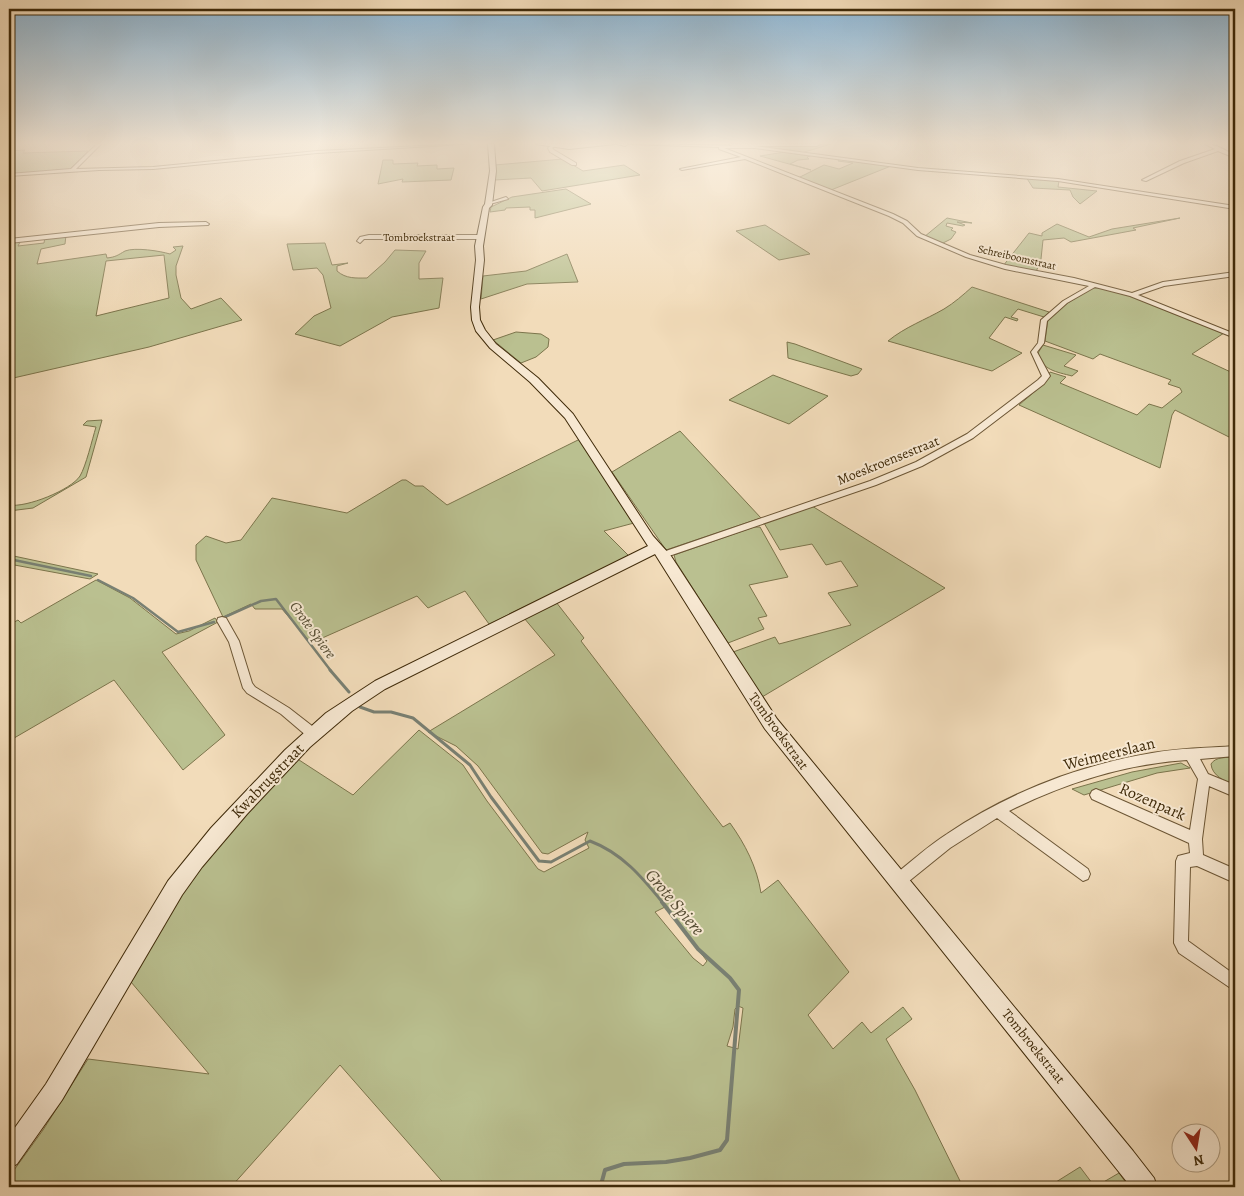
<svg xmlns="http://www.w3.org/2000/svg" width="1244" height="1196" font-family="Alegreya,serif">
  <rect width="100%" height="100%" fill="#f2dcba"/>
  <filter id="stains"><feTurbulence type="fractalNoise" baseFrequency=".004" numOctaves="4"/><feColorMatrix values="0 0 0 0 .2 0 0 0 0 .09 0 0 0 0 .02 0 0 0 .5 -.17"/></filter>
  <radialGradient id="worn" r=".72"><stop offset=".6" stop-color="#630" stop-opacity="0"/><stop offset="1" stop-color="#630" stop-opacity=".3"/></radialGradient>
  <!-- green -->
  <path fill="#bac090" stroke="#7c754c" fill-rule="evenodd" d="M636,144L799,146L831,144L801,153L791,150L742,146Z
    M25,150L23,153L88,151L70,169L9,175V151Z
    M785,152L810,156L807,157L809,159L798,160L790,164L811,170L760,156Z
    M563,159L583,171L624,165L640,175L542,191L531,178L494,180L495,165Z
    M839,159L891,166L831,190L798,178L824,165L839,169L853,163L838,161Z
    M383,160H393V164L418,163L417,166L437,165V169L454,168L451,180L402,182L403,179L378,184Z
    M1026,177L1059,181L1058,187L1097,191L1080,204L1073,197L1070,190L1033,188Z
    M566,189L591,204L535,218V210H530V207L506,208L505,210L490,212L491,207L512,197Z
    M947,218L972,223L957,222L965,225L963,226L947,223L946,226L953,228L951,230L956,232L951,239L941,244L924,237Z
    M1180,218L1133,228L1136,230L1071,242L1064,238L1043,240L1041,259L1036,272L1003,266L1029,233L1042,236V233L1057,224L1089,237L1112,229Z
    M765,225L809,253L810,254L779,260L736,231Z
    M66,235L65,244L41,249L37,264L106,254L107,258C116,257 118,255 125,251C135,247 160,251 170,254L176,250L173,247L183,246L176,266V275L181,298L191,309L221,298L242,320L149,347L9,379V242L21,240L18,246L44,243L45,237ZM164,255L169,298L96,316L106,261Z
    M325,243L332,265L348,263L337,266V271C346,279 356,278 367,278L385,262L395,250L426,251L419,263V279L443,278L439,308L392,317L340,346L295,334L314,316L331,308L323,275L317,268L293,270L287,244Z
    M567,254L578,282L527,284L481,299L483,276L526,271Z
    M972,287L1049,312L1044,317L1018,309L1011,317L1018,319L1017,321L1005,317L989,338L1022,353L992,371L888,341C905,327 925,320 944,309C954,303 963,295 972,287Z
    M1092,288C1118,285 1196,322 1224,333L1192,354L1235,374V440L1175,410L1172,415L1160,468L1019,405C1030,395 1045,385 1050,372L1066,377L1060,383L1137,415L1149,404L1162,408L1182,392L1180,388L1168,384L1171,380L1100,354L1093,359L1045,341L1048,319L1066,304Z
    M516,332L541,334L549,339L548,347L536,357L521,363L493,340Z
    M787,342L795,344L862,369L858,374L851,376L788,358Z
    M1043,345L1076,355L1064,366L1078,371L1072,376C1057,372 1041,370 1038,353Z
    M773,375L828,396L789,424L729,400Z
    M102,420L86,477L33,508L9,511V505C26,508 71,490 80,476C86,466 92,440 96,427L83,425L87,421Z
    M680,431L761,518L666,550L612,472Z
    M580,439L634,523L604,531L629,556L489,624L465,591L428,608L417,596L311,643L282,609H255L251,604L223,617L196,560V545L206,536L226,543L241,540L272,498L347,513L402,480H406L415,486H423L447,505Z
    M812,506L945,588L762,697L733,652L775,637L779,644L851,625L828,593L858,586L841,561L826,565L812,544L780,550L764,523Z
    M754,527H760L788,577L749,585L767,616L758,618L764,629L728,643L676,562L674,555Z
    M9,555L98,574L90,579L9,564Z
    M96,580L130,598L176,634L189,631L215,618L218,622L162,652L225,735L183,770L114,680L9,741V625L18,620L21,623Z
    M556,602L584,638L581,641L723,827L730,823C745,844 757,867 761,893L778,880L849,972L808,1015L833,1049L862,1022L871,1033L903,1007L912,1019L886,1039L915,1090L963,1187H597V1184L596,1187H447L340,1065L231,1187H9V1177L43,1130L88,1059L209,1074L131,982L186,882L296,758L353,795L419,730L463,765L487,801L538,869L544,872L589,848L585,840L588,832L548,854L542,853L478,766L456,746L428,732L555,655L524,618ZM665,907L707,961L703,966L693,958L655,912ZM738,1006L743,1008L738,1049L727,1046L733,1027L735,1009Z
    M1235,757V786C1225,781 1212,776 1211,764C1216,756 1227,758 1235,757Z
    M1181,763L1190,768L1157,773L1084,795L1072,789L1132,772Z
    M1080,1167L1095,1187L1119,1173L1129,1187H1048Z"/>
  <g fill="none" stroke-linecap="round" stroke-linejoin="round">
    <!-- stream-far2 -->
    <path stroke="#798073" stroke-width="2.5" d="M9,559L91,576
      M98,580L133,598L178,632L214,622
      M225,617L261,601L276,599L331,671"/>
    <!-- stream-far1 -->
    <path stroke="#798073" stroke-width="3" d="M330,670L349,692
      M360,707L374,712H391L413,718L470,765L491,797L539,861L551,862L590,841C622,853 642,877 663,903"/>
    <!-- stream -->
    <path stroke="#798073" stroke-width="4" d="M603,1187L602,1181L605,1170L624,1164L666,1162L690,1158L720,1150L727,1140L739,990L730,978L698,949L662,902"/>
    <!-- street casing -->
    <g stroke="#6c5635" stroke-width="2">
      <path id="street" d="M97,144H101L76,169L153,167L317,151L464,144L317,153L153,169L99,170L9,176V174L71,169Z
        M630,144L755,146L918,168L1058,179L1235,206V209L1058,181L918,170L755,148H724L893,214L907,221L921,234L970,255L1006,265L1074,278L1132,293L1163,282L1235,272V276L1164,286L1138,295L1235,334V338L1130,296L1095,287L1067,303L1047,321L1044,343L1037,352L1050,376L1044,384L973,438L922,466L876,485L666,557H660L658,555L660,553L870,481L916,462L967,434L1038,380L1042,376L1031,352L1038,343L1041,320L1063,301L1089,286L1005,269L966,257L917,236L903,223L889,216L745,159L682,170L680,169L741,157L719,149V147Z
        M1205,144C1215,143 1226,151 1235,155V158L1218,151L1184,163L1146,181L1142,180L1180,161L1215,149Z
        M552,145L555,146L552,148L554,150L576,163V165H572L550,152L548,148Z
        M506,197L508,199L490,204L488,203Z
        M206,222L209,224L208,225L159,227L9,243V239L159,223Z
        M369,235H480L483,237L480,239H364L360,243L357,241L360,237Z
        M222,617L226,618L239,641L252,683L255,687L289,708L316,729L318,733L316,737L312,738L308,737L281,714L247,693L243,688L229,642L217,621L218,618Z
        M1235,746V756L1200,759L1208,774L1235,785V797L1209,786L1202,839L1203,855L1235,869V883L1197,866L1190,867L1188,941L1235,975V991L1179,953L1174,943L1176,861L1178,856L1190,853L1189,843L1092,799L1090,795L1092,791L1096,789L1190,830L1198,779L1187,760C1125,764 1065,783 1009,811L1088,869L1090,874L1088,879L1083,881L997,818L950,848L903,886L898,888L893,886L891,881L893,876C911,862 928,846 947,834C1008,793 1079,765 1152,753C1179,748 1207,748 1235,746Z"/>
    </g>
    <!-- secondary casing -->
    <g stroke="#3f2a09" stroke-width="2">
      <path id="secondary" d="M488,144H494L496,171L492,205L489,208L483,246L484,260L479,307L480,320L485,330L496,344L538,378L573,414L653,536L671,556L777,719L1133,1151L1154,1178L1157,1187H1131L765,729L655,554L385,689L352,711L310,747L247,814L202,867L182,895L62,1100L17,1164L9,1168V1136L46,1084L168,881L211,828L285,750L326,713L375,681L648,546L565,418L530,382L490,348L476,331L472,320L471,307L476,260L475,246L483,207L485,204L490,171Z
        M536,144H615L569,149Z
        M617,144H628L625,146Z
        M729,144H820L817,146H732Z"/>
    </g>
    <!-- street -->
    <use href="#street" fill="#f7e8d2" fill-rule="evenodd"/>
    <!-- secondary -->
    <use href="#secondary" fill="#f7e8d2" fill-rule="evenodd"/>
  </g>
  <!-- sky -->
  <linearGradient id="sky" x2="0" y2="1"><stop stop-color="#8bb6d6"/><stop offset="0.46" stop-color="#f9efe0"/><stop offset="1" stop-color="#f9efe0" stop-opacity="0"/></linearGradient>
  <rect width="1244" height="311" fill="url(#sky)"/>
  <g text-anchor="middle" stroke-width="4" stroke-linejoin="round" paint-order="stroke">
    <!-- far-street labels -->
    <g font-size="11" fill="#3f2a09" stroke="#f7e8d2">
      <text x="419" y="241">Tombroekstraat</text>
      <text transform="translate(1017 257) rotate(13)" y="4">Schreiboomstraat</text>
    </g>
    <!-- street labels -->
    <g font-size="14" fill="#3f2a09" stroke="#f7e8d2">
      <text transform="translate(888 460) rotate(-22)" y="5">Moeskroensestraat</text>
      <text transform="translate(779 731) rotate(54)" y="5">Tombroekstraat</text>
      <text transform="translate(1034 1046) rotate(51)" y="5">Tombroekstraat</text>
    </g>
    <!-- water labels -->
    <g font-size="15" font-style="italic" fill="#574e35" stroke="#f7e8d2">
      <text transform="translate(313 630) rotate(54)" y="5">Grote Spiere</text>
    </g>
    <!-- near-street labels -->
    <g font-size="16" fill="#3f2a09" stroke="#f7e8d2">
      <text transform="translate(1109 753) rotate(-14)" y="6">Weimeerslaan</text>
      <text transform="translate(267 780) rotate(-46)" y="6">Kwabrugstraat</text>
      <text transform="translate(1153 801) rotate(24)" y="6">Rozenpark</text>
    </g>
    <!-- near-water labels -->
    <g font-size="18" font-style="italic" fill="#574e35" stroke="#f7e8d2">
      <text transform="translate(675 902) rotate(50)" y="6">Grote Spiere</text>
    </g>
  </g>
  <!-- margin -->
  <rect width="1244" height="1196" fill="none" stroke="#f2dcba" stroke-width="30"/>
  <rect x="10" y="10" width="1224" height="1176" fill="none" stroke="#3f2a09" stroke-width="2.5"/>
  <rect x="15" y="15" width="1214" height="1166" fill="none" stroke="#3f2a09"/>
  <!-- north arrow -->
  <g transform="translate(1196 1148) rotate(168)"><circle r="24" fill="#f7e8d2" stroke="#ad9c82"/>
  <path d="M0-4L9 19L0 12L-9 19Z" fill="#8f2418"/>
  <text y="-8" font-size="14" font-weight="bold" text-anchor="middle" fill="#3f2a09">N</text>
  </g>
  <rect width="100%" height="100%" filter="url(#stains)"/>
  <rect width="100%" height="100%" fill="url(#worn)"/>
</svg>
